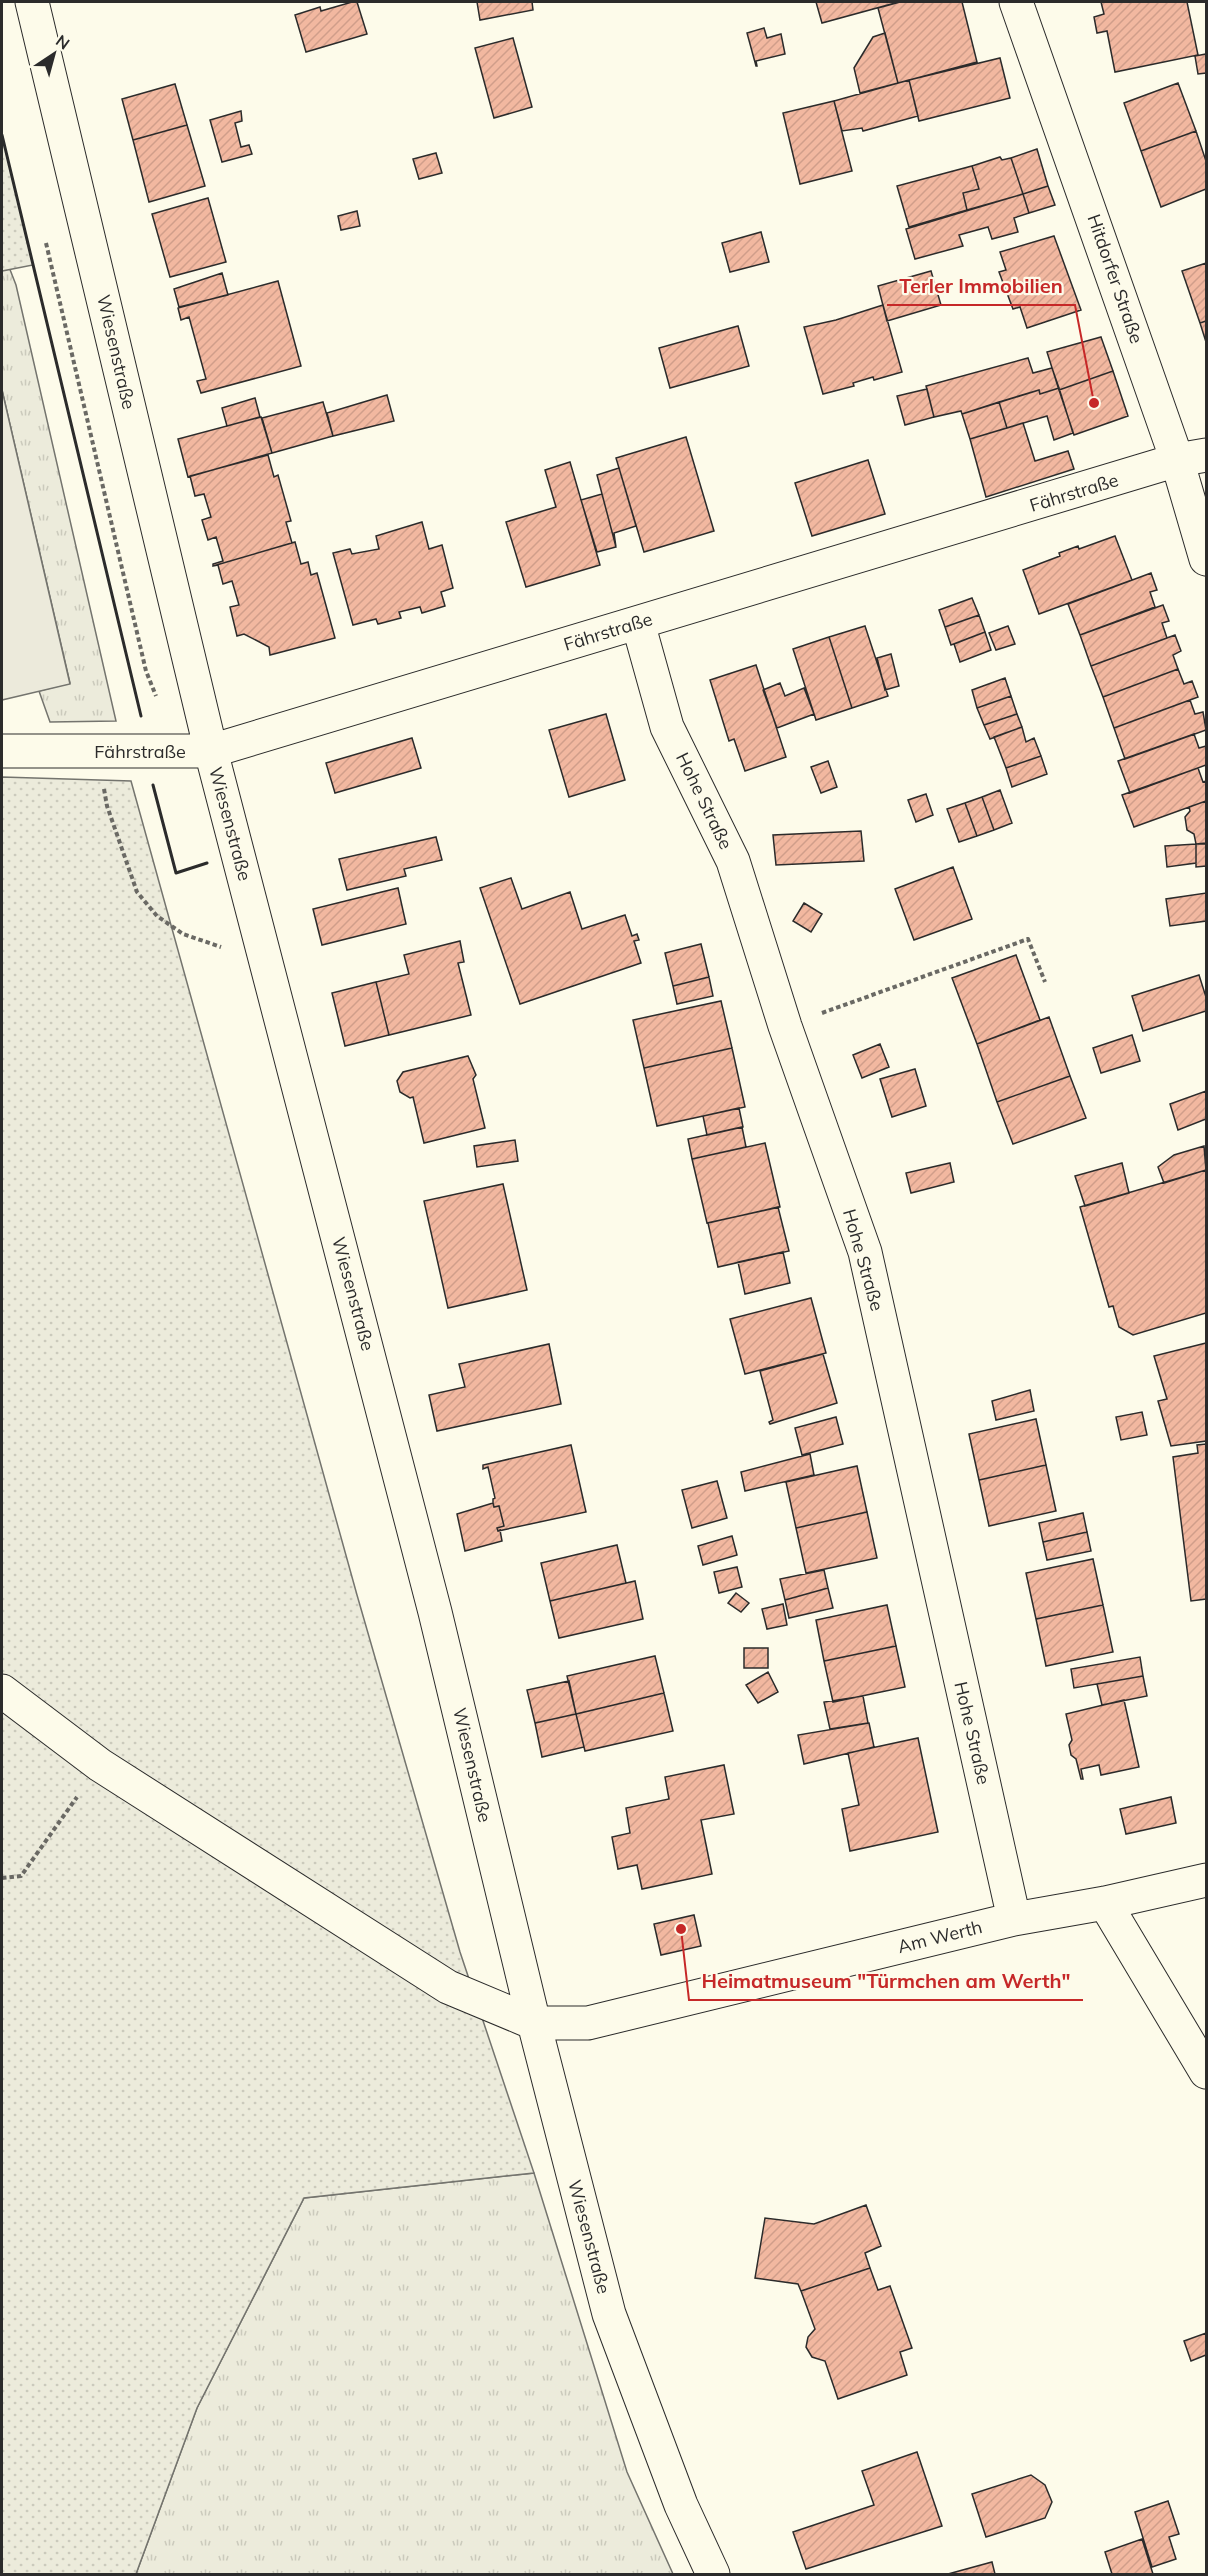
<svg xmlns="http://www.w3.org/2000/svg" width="1208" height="2576" font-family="Mulish,sans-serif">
  <defs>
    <pattern id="grass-tufts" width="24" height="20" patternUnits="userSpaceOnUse" patternTransform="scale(1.5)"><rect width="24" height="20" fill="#ecebdb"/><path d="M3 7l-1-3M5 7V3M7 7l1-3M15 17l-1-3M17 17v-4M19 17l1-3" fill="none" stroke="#cbcabc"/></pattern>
    <pattern id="park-dots" width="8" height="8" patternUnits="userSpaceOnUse" patternTransform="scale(1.5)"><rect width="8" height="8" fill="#ecebdb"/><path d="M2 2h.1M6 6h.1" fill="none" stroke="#cbcabc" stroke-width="1.8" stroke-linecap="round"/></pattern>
    <pattern id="building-hatch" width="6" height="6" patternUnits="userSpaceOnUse" patternTransform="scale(1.5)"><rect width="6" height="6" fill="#f2b8a0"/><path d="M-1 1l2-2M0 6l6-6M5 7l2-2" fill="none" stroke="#d09e8a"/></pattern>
  </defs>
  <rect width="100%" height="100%" fill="#fdfbea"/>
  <!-- grass -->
  <path fill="url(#grass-tufts)" stroke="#74746e" stroke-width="1.5" d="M2,249L16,285L116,721L50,722L39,691L70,683L2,390Z
    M534,2173L627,2472L673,2574H136L197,2408L304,2198Z"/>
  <!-- park -->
  <path fill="url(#park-dots)" stroke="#74746e" stroke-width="1.5" d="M2,135L33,265L2,271Z
    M2,777L131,781L357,1595L460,1952L534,2173L304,2198L197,2408L136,2574H2Z"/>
  <!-- parking -->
  <path fill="#eceadb" stroke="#74746e" stroke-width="1.5" d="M2,390L70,684L2,700Z"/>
  <!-- building -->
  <path fill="url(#building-hatch)" stroke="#2b2b2b" stroke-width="1.5" d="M352,2H357L367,34L306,52L295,15L320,7L321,11Z
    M477,2H532L533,10L480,20Z
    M816,2H894L895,3L822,23Z
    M900,2H962L977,62L898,83L878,8Z
    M1101,2H1187L1198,55L1115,72L1107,31L1097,33L1094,17L1104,14Z
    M764,28L767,38L781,34L785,54L756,61L757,66H756L747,33Z
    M885,33L898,83L860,93L854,68L873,37Z
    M513,38L532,107L494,118L475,48Z
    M1206,54V73L1198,74L1195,56Z
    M1000,58L1010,98L919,121L909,80Z
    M909,80L918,116L863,131L862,128L842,131L834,101Z
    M1178,83L1196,131L1141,151L1124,103Z
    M175,84L187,125L133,140L122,99Z
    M834,101L852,171L800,184L783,113Z
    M241,111L242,121L235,123L241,147L249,145L252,154L222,162L210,120Z
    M187,125L205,186L149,202L133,140Z
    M1196,131L1206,161V189L1161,207L1141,151Z
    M1037,149L1048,186L1023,194L1011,158Z
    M436,153L442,173L419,179L413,159Z
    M1000,157L1002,160L1011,158L1023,194L967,210L963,193L979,189L972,166Z
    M972,166L979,189L963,193L967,210L909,227L897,186Z
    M1048,186L1055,205L1029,213L1023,194Z
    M1023,194L1029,213L1014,218L1018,232L992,239L988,227L959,235L963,246L915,259L906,229Z
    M208,198L226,262L170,277L152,214Z
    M357,211L360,226L341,230L338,216Z
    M761,232L769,262L730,272L722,243Z
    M1054,236L1081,310L1027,328L1020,307L1013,309L999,272L1006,270L1000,252Z
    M1206,263V321L1200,323L1182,271Z
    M931,271L941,305L887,321L878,286Z
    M222,273L228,295L179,307L174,289Z
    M278,281L301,366L201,393L197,381L206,379L189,317L181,320L178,308Z
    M883,305L902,372L874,380L873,377L853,383L854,386L823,394L804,327L836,320Z
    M1206,321V342L1200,323Z
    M738,326L749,366L670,388L659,348Z
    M1101,337L1113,371L1059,390L1047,352Z
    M1028,358L1033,373L1052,368L1059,388L1040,394L1039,390L962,414L961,411L934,417L926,386Z
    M1113,371L1128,416L1074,435L1059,390Z
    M1059,388L1073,433L1054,440L1047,416L1007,428L999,402L1039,390L1040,394Z
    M927,389L934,417L905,425L897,396Z
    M387,395L394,421L333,436L327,413Z
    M255,398L260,417L227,426L222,408Z
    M323,402L333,436L272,453L262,418Z
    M999,402L1007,428L970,439L962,414Z
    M261,417L272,453L188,477L178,439Z
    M1023,423L1035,461L1068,451L1074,469L986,497L970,439Z
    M686,437L714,531L644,552L616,458Z
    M268,455L274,477L278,475L291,521L286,522L292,543L213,566V564L223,561L216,537L208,540L202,520L211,517L204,494L195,496L190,476Z
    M868,460L885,514L812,536L795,483Z
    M570,462L600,565L526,587L506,522L556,507L545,470Z
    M619,468L636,526L614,533L616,547L597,475Z
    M602,494L616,547L597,552L581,500Z
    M422,522L429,549L442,545L453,588L441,592L445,606L422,613L420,607L399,612L401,618L378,624L376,619L353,625L333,553L350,549L352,554L379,549L376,536Z
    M1115,536L1132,580L1039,614L1023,570L1060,556L1059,553L1078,546L1079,549Z
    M295,542L301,564L308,562L311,575L317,573L335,638L270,655L269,647L244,634L237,636L230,607L239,605L232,581L223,584L218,565L213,566Z
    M1151,573L1157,590L1150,592L1155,607L1080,635L1068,604Z
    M972,598L979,615L945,627L939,610Z
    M1163,605L1169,621L1162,623L1167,638L1091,666L1080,635Z
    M979,615L985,632L951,645L945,627Z
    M865,626L888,696L852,708L829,637Z
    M1008,626L1015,644L996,650L989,633Z
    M985,632L991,650L960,662L954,644Z
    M1175,635L1181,651L1173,655L1178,669L1103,697L1091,666Z
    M829,637L852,708L816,720L793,649Z
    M891,654L899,686L885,690L877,658Z
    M756,665L786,757L745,771L734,739L729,741L710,680Z
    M1178,669L1184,684L1192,681L1198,697L1114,728L1103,697Z
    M1005,678L1011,696L977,708L972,690Z
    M780,683L785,696L804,688L814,714L777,728L763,690Z
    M1011,696L1017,714L984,725L977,708Z
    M1190,700L1195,714L1203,712L1206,730L1125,759L1114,728Z
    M606,714L625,780L569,797L549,730Z
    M1017,714L1022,727L990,739L984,725Z
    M1022,727L1026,742L1034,738L1041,756L1006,768L994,737Z
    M1194,734L1199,748L1206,746V765L1130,793L1118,761Z
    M412,738L421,768L335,793L326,763Z
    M1041,756L1047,774L1012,787L1006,768Z
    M828,761L837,787L821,793L811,767Z
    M1198,768L1203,782L1206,781V801L1134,827L1122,795Z
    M1000,790L1012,823L994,830L982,797Z
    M926,794L933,815L916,822L908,800Z
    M982,797L994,830L977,836L965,803Z
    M1206,801V843L1196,844L1194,834L1187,830L1185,817L1190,811L1189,807Z
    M965,803L977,836L959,842L947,809Z
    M861,831L864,861L776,865L773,835Z
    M436,837L442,860L404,869L406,876L347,890L339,859Z
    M1196,844V863L1167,867L1165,846Z
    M1196,844H1206V866L1196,867Z
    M953,867L972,919L914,940L895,889Z
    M511,878L522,909L570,892L582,929L625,915L632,936L637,934L639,940L634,941L641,963L520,1004L480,888Z
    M398,888L406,924L322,945L313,909Z
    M1206,893V921L1170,926L1166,899Z
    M804,903L822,914L811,932L793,921Z
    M460,941L464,962L458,963L471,1015L389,1035L376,982L409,974L404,955Z
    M701,944L709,977L673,986L665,953Z
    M1016,955L1040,1020L977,1044L952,978Z
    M1199,975L1206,997V1011L1143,1031L1132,996Z
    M709,977L713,996L677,1004L673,986Z
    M376,982L389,1035L345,1046L332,993Z
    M721,1001L732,1048L644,1068L633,1020Z
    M1049,1017L1070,1076L997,1102L977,1044Z
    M1132,1035L1140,1061L1101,1073L1093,1048Z
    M880,1044L889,1067L862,1078L853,1055Z
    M732,1048L745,1107L657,1126L644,1068Z
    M468,1056L476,1075L473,1079L485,1128L424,1143L413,1097L410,1098L400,1092L397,1081L403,1072Z
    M915,1069L926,1106L892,1117L880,1079Z
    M1070,1076L1086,1118L1013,1144L997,1102Z
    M1206,1091V1119L1178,1130L1170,1104Z
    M739,1108L743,1127L707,1135L703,1116Z
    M742,1127L746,1147L692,1159L688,1139Z
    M515,1140L518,1161L477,1167L474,1146Z
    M765,1143L780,1207L707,1223L692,1159Z
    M1204,1146L1206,1170L1164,1183L1158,1167L1174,1155Z
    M950,1163L954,1182L911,1193L906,1173Z
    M1122,1163L1129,1193L1085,1206L1075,1176Z
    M1206,1170V1313L1133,1335L1119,1327L1113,1306L1109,1307L1080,1207Z
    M503,1184L527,1290L448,1308L424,1201Z
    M778,1207L789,1251L718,1267L708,1223Z
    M783,1252L790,1283L745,1294L738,1262Z
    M811,1298L826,1353L745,1374L730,1319Z
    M1206,1343V1441L1171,1446L1158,1401L1167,1399L1154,1356Z
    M549,1344L561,1404L437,1431L429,1395L465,1387L459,1364Z
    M823,1354L837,1403L770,1424L769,1422L773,1420L760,1371Z
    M1030,1390L1034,1411L996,1420L992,1401Z
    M1142,1412L1147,1435L1121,1440L1116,1417Z
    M836,1417L843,1444L802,1455L795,1428Z
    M1036,1419L1046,1465L979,1480L969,1434Z
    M1206,1444V1599L1191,1601L1173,1457L1198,1453L1197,1445Z
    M571,1445L586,1512L498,1531L497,1528L504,1526L499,1506L494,1507L493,1503V1499L495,1498L488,1467L483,1469V1465Z
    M810,1454L814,1475L745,1491L741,1472Z
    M1046,1465L1056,1511L989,1526L979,1480Z
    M857,1466L867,1512L796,1528L786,1482Z
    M717,1481L727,1518L692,1528L682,1490Z
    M493,1503L494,1507L499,1506L504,1526L497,1528L498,1531L500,1530L502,1541L465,1551L457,1514Z
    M867,1512L877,1558L806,1573L796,1528Z
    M1083,1513L1087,1532L1043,1542L1039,1523Z
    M1087,1532L1091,1551L1047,1560L1043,1542Z
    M732,1536L737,1555L703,1565L698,1546Z
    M617,1545L626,1583L550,1601L541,1563Z
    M1093,1559L1103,1605L1036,1619L1026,1573Z
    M737,1567L742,1587L719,1593L714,1572Z
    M824,1570L828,1588L785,1600L780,1579Z
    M635,1581L643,1619L559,1638L550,1601Z
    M828,1588L833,1608L789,1618L785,1600Z
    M736,1593L749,1603L741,1612L728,1603Z
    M783,1604L787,1625L767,1629L762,1609Z
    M887,1605L896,1646L824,1661L816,1620Z
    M1103,1605L1113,1652L1046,1666L1036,1619Z
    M896,1646L905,1687L833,1702L824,1661Z
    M744,1648H768V1668H744Z
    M655,1656L664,1693L576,1714L567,1676Z
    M1140,1657L1143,1676L1074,1688L1071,1669Z
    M768,1672L778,1692L758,1703L746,1685Z
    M1143,1676L1147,1696L1102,1705L1097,1684Z
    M569,1681L576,1714L535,1723L527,1690Z
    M664,1693L673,1731L585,1751L576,1714Z
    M863,1696L868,1723L830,1729L824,1702Z
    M1124,1700L1139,1767L1101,1775L1099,1765L1081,1769L1083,1779H1081L1076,1759L1071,1755L1069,1745L1072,1740L1066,1714Z
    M576,1714L584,1747L542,1757L535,1723Z
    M869,1723L874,1747L804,1764L798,1735Z
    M918,1738L938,1832L850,1851L842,1809L859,1805L848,1753Z
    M724,1765L734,1814L701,1820L712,1874L642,1889L637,1865L618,1869L612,1837L630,1833L626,1808L669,1799L665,1777Z
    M1171,1797L1176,1823L1126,1834L1120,1809Z
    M694,1915L701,1946L661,1955L654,1924Z
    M866,2205L881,2246L865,2253L870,2268L801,2291L798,2284L755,2278L765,2218L814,2224Z
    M870,2268L878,2290L890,2286L912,2348L900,2352L907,2375L838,2399L825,2361L812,2357L806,2347L808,2337L815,2329L801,2291Z
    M1206,2333V2355L1191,2361L1184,2341Z
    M917,2452L942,2526L806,2569L793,2532L874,2505L862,2471Z
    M1031,2475L1045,2485L1052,2502L1045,2518L986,2537L972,2494Z
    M1168,2501L1179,2534L1169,2537L1176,2559L1152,2567L1135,2512Z
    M1142,2539L1153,2574H1112L1105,2552Z
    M992,2562L995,2574H948Z"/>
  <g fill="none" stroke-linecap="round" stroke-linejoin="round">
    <!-- minor casing -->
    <g stroke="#2b2b2b" stroke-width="35">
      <path id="minor" d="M32,2L211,751L435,1612L534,2023L609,2314L681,2505L713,2574
        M1016,2L1177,460L1206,559
        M638,623L667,727L733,861L785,1026L865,1252L1014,1919
        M2,751H211L1177,460L1206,455
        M2,1691L100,1765L448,1987L534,2023H588L1014,1919L1105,1903L1206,1880
        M1105,1903L1206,2072"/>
    </g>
    <!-- path -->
    <path stroke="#6a6964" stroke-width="4" stroke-dasharray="4.5 3" stroke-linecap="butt" d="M46,243L146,671L156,696
      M104,789L107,806L137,892L157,916L183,934L221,947
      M822,1013L1028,939L1045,982
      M2,1878L21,1876L77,1797"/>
    <!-- minor -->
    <use href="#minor" stroke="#fdfbea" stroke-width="33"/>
    <!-- wall -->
    <path stroke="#2b2b2b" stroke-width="3" d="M2,135L141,716
      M153,785L176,873L207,863"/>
  </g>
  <g text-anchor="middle" stroke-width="4.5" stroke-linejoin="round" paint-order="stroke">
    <!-- street labels -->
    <g font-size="18" fill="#2b2b2b" stroke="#fdfbea">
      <text transform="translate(1115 279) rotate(71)" y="6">Hitdorfer Straße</text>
      <text transform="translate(116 352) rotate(77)" y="6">Wiesenstraße</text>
      <text transform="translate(1074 493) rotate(-17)" y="6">Fährstraße</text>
      <text transform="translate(608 632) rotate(-17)" y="6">Fährstraße</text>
      <text x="140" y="758">Fährstraße</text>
      <text transform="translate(704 801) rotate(64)" y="6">Hohe Straße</text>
      <text transform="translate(230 824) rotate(75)" y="6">Wiesenstraße</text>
      <text transform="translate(863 1260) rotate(74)" y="6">Hohe Straße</text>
      <text transform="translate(353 1294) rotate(75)" y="6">Wiesenstraße</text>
      <text transform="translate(972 1733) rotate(77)" y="6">Hohe Straße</text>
      <text transform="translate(472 1765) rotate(77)" y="6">Wiesenstraße</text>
      <text transform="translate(940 1937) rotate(-14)" y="6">Am Werth</text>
      <text transform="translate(589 2237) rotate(75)" y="6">Wiesenstraße</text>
    </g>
  </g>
  <!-- callouts -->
  <path fill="none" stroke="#c62828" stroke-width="2" d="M1094 403L1075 305H887M681 1929L689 2000H1083"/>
  <g fill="#c62828" stroke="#fdfbea" stroke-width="2">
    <circle cx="1094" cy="403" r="6"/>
    <circle cx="681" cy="1929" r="6"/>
  </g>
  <g font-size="20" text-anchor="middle" font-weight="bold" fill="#c62828" stroke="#fdfbea" stroke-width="4.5" stroke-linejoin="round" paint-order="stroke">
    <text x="981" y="293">Terler Immobilien</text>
    <text x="886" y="1988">Heimatmuseum "Türmchen am Werth"</text>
  </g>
  <!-- border -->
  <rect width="1208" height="2576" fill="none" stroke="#2b2b2b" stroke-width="6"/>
  <!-- north arrow -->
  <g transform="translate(54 54) rotate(36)" stroke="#fdfbea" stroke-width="4.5" paint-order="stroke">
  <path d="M0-4.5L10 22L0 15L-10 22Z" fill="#2b2b2b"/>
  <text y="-9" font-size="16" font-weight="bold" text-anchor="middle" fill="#2b2b2b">N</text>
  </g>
</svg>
